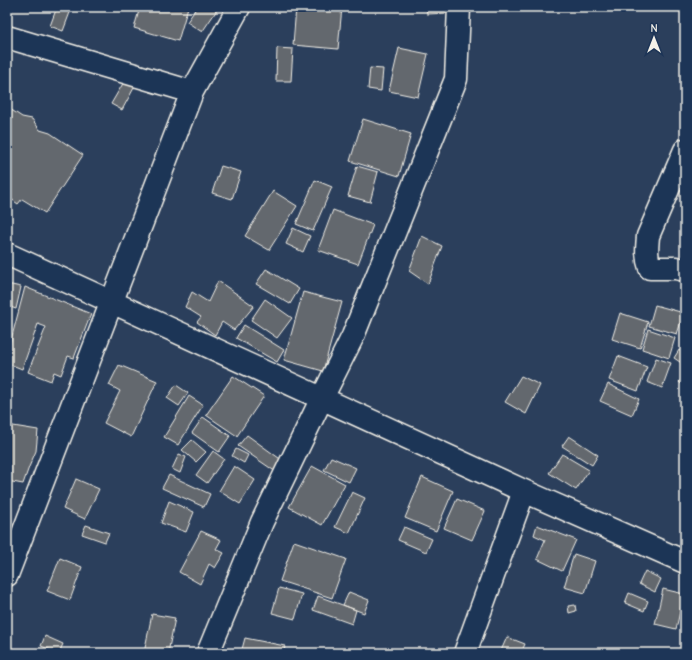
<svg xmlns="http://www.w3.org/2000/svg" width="692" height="660" font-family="'Comic Neue',sans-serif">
  <rect width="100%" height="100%" fill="#2b3f5c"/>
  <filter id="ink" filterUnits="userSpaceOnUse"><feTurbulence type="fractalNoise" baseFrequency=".025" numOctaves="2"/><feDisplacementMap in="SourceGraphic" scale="8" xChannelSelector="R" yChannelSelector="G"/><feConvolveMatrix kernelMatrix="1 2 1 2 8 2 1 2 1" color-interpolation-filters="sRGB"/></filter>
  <g filter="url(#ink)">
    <!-- building -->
    <path fill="#64686e" stroke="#f4f1e8" d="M57,7H72L63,31L50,26Z
      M140,7H188L178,41L134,28Z
      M197,7H219L202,32L187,22Z
      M296,7H342L338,49L293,45Z
      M426,7H448V13L427,14Z
      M277,48L293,49L291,81H276Z
      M399,48L428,54L418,97L389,91Z
      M370,68L383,69L381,91L368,89Z
      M125,80L135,86L122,110L111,104Z
      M7,107L22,117L32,119L40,130L50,133L83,155L45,213L22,199L18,204L7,196Z
      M363,119L411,134L399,176L350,161Z
      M221,166L241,172L232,199L212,193Z
      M357,166L378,172L370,202L348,196Z
      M315,180L332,187L313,231L296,224Z
      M273,191L297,206L269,250L245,236Z
      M333,210L373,225L358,264L318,250Z
      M293,228L310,236L303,252L286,244Z
      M422,236L442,246L428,284L409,271Z
      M266,269L299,289L290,304L256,284Z
      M218,281L254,306L234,330L222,322L215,335L197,322L201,317L185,307L192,292L208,302Z
      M7,284L21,287L16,309L7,306Z
      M25,287L91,314L74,358L68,356L61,375L54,372L51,381L28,372L46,327L38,324L22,369L7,363V355Z
      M303,292L342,302L323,371L284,360Z
      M265,299L292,318L277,338L251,320Z
      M655,305L684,313L677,334L649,326Z
      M620,313L648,322L640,348L612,339Z
      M244,325L284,350L277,362L236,338Z
      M648,329L675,338L669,358L642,349Z
      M679,350L685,354V361L683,364L674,358Z
      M618,356L647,367L638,391L609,380Z
      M656,358L671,363L662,388L647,382Z
      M119,365L157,381L131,437L104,423L120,391L109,385Z
      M685,375V387L679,382Z
      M233,376L264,396L237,436L206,415Z
      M521,376L540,385L526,414L505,402Z
      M608,384L639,399L632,415L600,401Z
      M176,385L188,393L179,406L167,398Z
      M189,396L203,405L178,445L164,437Z
      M203,417L230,436L219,452L192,433Z
      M7,425L38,430L36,451L29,467L23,484L7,481Z
      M247,435L283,461L276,472L238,446Z
      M569,436L598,455L592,465L562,446Z
      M192,440L206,452L196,462L182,450Z
      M236,449L248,455L244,463L232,456Z
      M213,451L224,459L207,483L196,475Z
      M179,454L186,457L180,473L172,469Z
      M562,454L589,470L576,490L549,473Z
      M331,457L356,468L349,482L324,470Z
      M234,466L255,480L240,504L219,491Z
      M312,466L345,484L322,525L289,507Z
      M169,475L210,494L204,507L162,488Z
      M422,477L453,491L436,531L405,518Z
      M76,479L99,489L85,519L63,509Z
      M352,492L365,498L349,533L335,527Z
      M457,499L485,511L472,540L444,528Z
      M169,501L194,512L186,532L161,523Z
      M86,525L109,533L105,542L82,534Z
      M537,525L576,540L562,571L537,559L545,540L534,535Z
      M404,527L432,539L426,552L398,540Z
      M201,531L221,540L216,549L224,553L215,568L209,564L200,584L179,572Z
      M294,541L346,559L332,598L280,581Z
      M574,554L595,561L585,593L564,587Z
      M60,558L82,567L70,600L47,591Z
      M645,571L661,579L655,592L639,584Z
      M279,588L302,594L295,619L272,613Z
      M663,589L684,594L676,629L655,624Z
      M349,592L369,600L364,613L343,605Z
      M629,593L648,601L644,611L625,603Z
      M318,596L356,610L352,624L313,610Z
      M575,605L576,611L569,613L568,606Z
      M152,614L175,618L168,653H144Z
      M45,636L63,644L59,653L41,646Z
      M507,637L525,644L521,653H500Z
      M245,638L285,646L284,653H241Z"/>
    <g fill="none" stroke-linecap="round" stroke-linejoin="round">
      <!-- street casing -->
      <g stroke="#f4f1e8" stroke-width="25">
        <path id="street" d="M7,37L192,92
          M685,150L648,236C647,248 646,257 650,268H676L685,270
          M7,254L524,491L685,562
          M7,575L192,92L239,7
          M208,653L262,522L322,398L353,336L456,79L459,7
          M465,653L524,491"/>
      </g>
      <!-- street -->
      <use href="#street" stroke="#1d3557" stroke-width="22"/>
    </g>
  </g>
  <!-- margin -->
  <rect width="692" height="660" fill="none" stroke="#1d3557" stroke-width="24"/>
  <rect x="12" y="12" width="668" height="636" fill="none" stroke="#f4f1e8" stroke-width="1.5" filter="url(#ink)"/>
  <!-- north arrow -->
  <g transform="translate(654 38)" stroke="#1d3557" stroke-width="3" paint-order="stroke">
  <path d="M0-3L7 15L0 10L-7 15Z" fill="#f4f1e8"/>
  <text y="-6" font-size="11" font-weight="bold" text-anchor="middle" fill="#f4f1e8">N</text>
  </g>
</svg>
